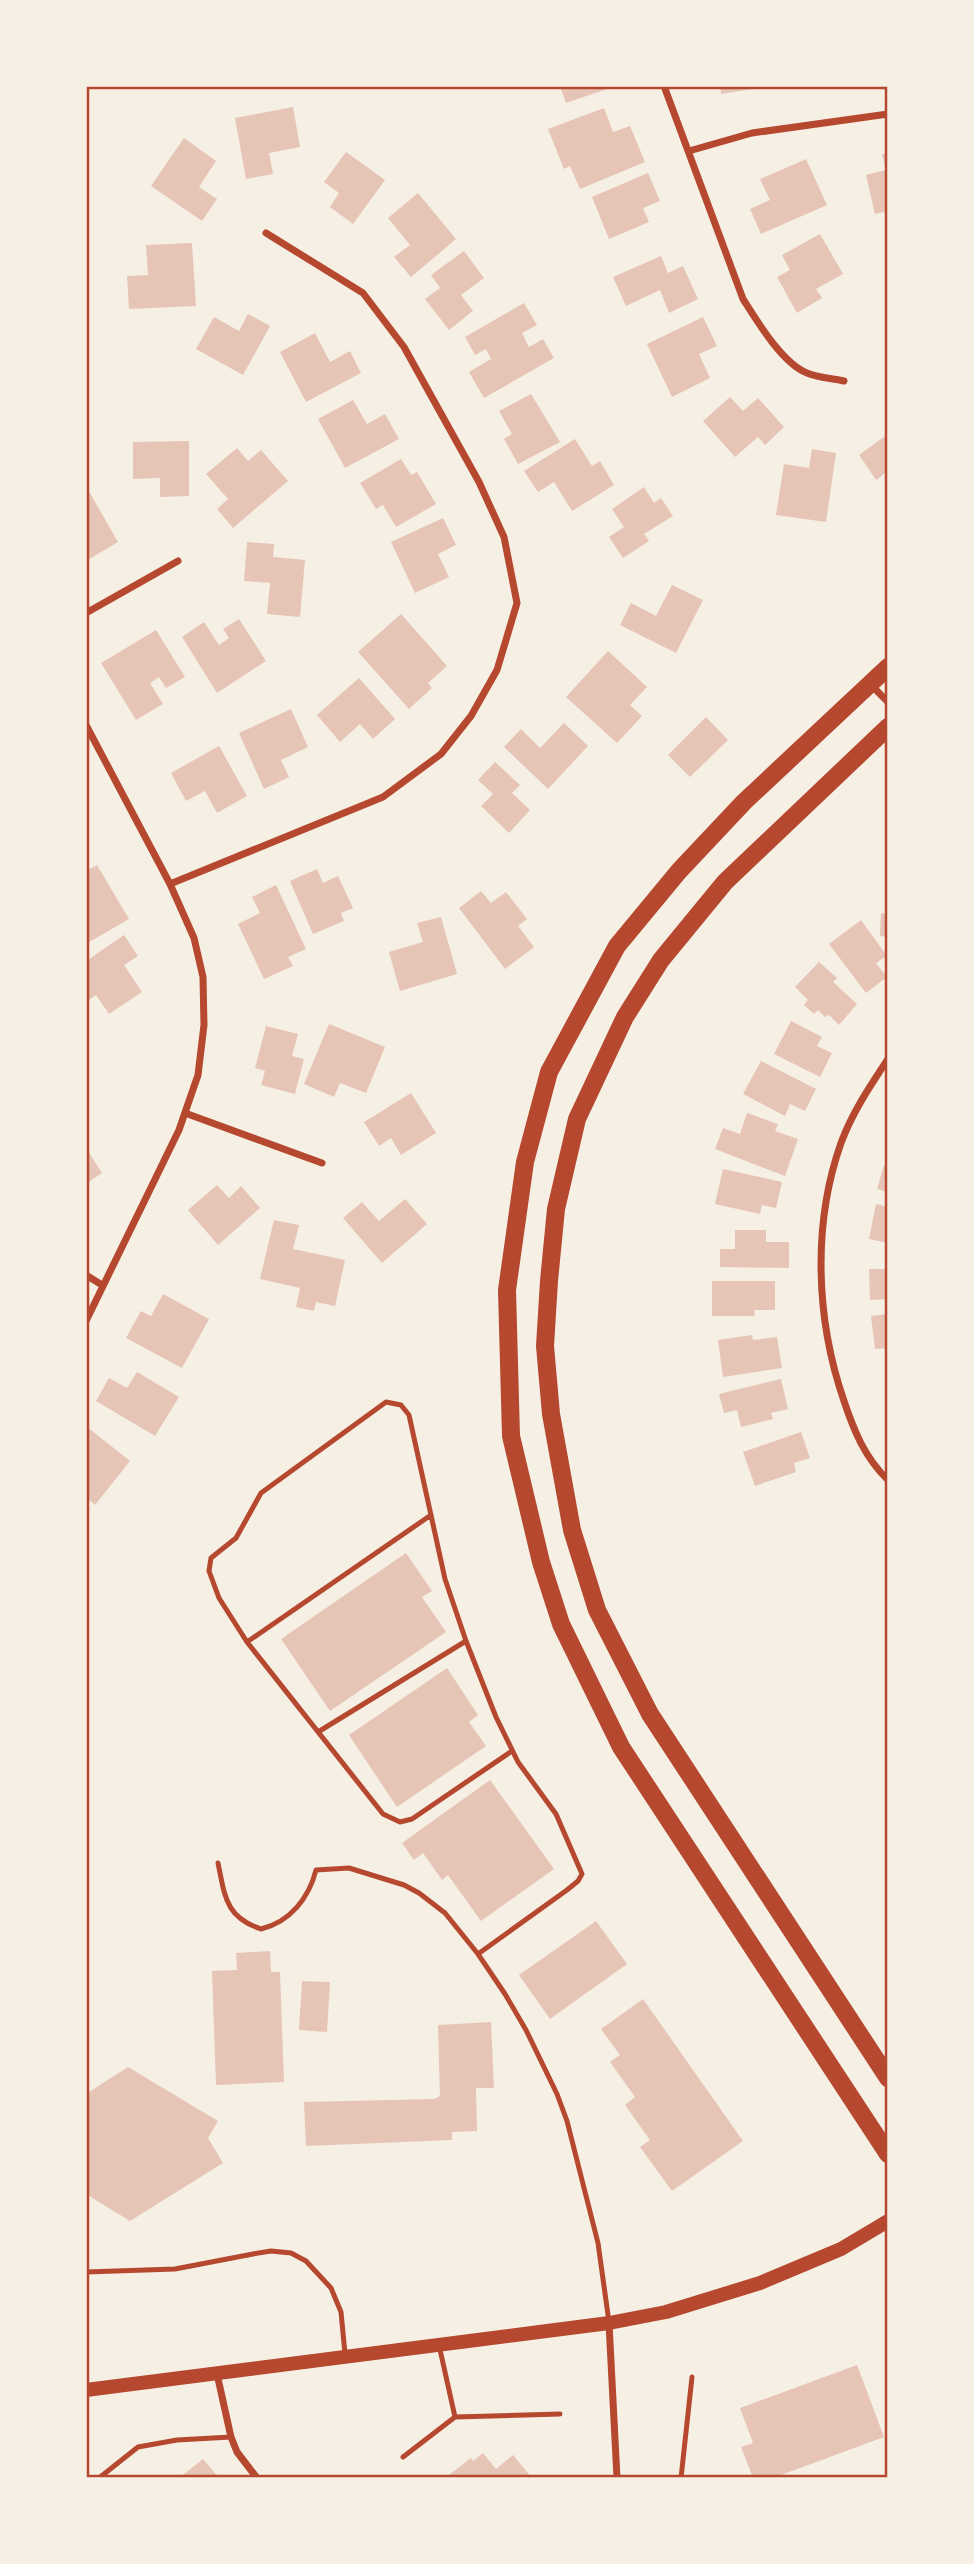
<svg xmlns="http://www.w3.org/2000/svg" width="974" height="2564" font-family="'Varela Round',sans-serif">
  <rect width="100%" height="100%" fill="#f6efe4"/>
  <!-- building -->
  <path fill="#e6c5b7" d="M560,86H616L566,103Z
    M720,86H757L758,88L721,94Z
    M293,107L300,147L269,153L273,174L246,179L235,118Z
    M604,108L613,132L630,126L645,162L580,189L570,166L564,169L548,129Z
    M184,138L216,161L199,187L217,199L202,221L151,186Z
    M346,152L385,180L353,224L330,207L339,193L324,182Z
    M888,153V211L875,214L866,175L886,170L882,154Z
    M806,159L827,205L761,234L750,209L770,200L760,179Z
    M648,173L660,201L643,208L649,222L609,239L592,197Z
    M418,193L456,239L411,277L394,257L410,245L388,218Z
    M820,234L843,274L816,289L822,298L797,313L777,277L790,270L782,255Z
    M192,243L196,306L129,309L127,276L148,275L146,245Z
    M464,251L484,278L461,295L473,311L449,330L425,299L440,288L431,275Z
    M661,256L668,273L683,266L698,299L669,313L660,290L626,306L613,277Z
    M524,303L537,325L522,333L529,347L543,339L554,358L484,398L469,372L491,359L486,349L475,355L465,337Z
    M248,314L270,326L243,375L196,349L214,317L239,331Z
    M703,317L717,346L699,354L710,378L672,397L647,344Z
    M315,333L330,362L350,351L361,373L306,402L280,352Z
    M531,394L560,442L518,464L504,439L512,434L499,411Z
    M730,397L743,411L758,398L784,427L765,445L758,437L735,457L703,421Z
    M353,400L367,424L385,414L399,439L345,468L318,419Z
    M888,434V471L876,480L859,455Z
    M575,439L592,466L600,461L614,485L572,511L554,482L538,492L524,471Z
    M189,441V496L160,497V478L133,479V442Z
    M237,448L248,461L261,450L288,481L233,528L217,509L228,499L206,474Z
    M812,449L836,453L826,522L776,515L784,464L809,468Z
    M401,459L411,475L417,472L436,504L396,527L383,505L376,509L360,483Z
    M644,487L654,503L661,498L673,516L644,534L649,541L623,558L609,537L624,527L612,509Z
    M90,493L118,542L86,561V495Z
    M443,518L456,545L438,554L449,577L415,593L391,542Z
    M247,542L274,544L273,557L305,560L300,617L267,614L270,583L244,581Z
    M672,585L703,600L676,653L620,625L631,603L656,616Z
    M401,614L447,666L428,683L432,688L409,709L358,652Z
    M239,619L266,661L217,693L182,637L204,622L219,645L229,638L223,629Z
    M156,630L185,677L166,688L159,677L150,683L163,704L136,720L101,663Z
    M608,651L647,687L630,705L642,716L617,743L566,697Z
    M359,678L395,719L373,739L360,724L340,742L317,715Z
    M291,709L308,747L281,760L289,777L264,789L239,733Z
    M706,717L728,740L690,777L668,755Z
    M564,723L588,746L548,789L504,747L521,729L540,748Z
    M219,746L247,796L217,813L205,791L186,801L171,773Z
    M495,762L520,785L512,793L530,810L509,833L481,806L493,794L478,780Z
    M97,865L129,919L86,944V871Z
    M317,869L323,883L338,876L353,908L341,913L344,921L313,934L290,881Z
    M276,885L306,949L288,957L293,966L264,979L238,924L260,913L252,897Z
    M481,891L491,903L506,892L527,919L518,926L534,947L505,969L459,908Z
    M881,913L888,914V937L880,936Z
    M441,917L457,974L400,991L389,952L423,942L417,923Z
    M861,920L887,956L876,963L887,977L866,993L829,944Z
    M124,935L138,956L124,965L142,992L109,1014L96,995L87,1001L86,1000V961Z
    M819,962L837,978L833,982L857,1004L839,1025L829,1015L825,1017L818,1010L814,1014L804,1005L808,1000L795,987Z
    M791,1021L822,1037L817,1046L832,1053L820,1077L774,1054Z
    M329,1024L385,1047L366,1093L340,1083L334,1097L304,1084Z
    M266,1026L298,1034L292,1056L304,1059L295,1094L261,1085L265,1071L255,1068Z
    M761,1061L816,1089L805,1111L790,1104L785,1116L743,1094Z
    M411,1093L436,1133L401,1155L391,1138L379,1146L364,1122Z
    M747,1113L778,1124L775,1131L798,1139L785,1176L715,1149L723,1128L740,1134Z
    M86,1148L102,1173L86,1184Z
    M884,1165L888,1167V1192L877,1189Z
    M723,1169L782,1182L776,1208L762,1205L760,1214L715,1204Z
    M217,1185L229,1198L241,1186L260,1208L218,1245L188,1210Z
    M405,1199L427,1224L382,1263L343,1218L362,1202L379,1221Z
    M876,1204L888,1207V1243L869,1239Z
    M274,1220L299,1225L293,1249L345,1260L335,1306L316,1302L314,1311L296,1307L300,1288L260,1279Z
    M735,1230H766V1242H789V1268L720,1267V1249H735Z
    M869,1269H888V1299L870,1300Z
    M712,1281H775V1310H754L755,1316H712Z
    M163,1294L209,1319L182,1368L126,1338L141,1311L151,1316Z
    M888,1314V1348L875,1349L871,1316Z
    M752,1335L753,1340L777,1337L782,1368L723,1377L718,1340Z
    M137,1372L179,1397L155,1436L96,1401L109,1378L127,1388Z
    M781,1379L788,1409L771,1413L773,1419L741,1427L737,1410L724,1413L719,1394Z
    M86,1426L130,1461L95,1505L86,1497Z
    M801,1432L810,1458L794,1463L796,1472L755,1486L743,1452Z
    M406,1553L432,1591L422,1597L446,1632L330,1711L281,1639Z
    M447,1668L478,1715L469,1722L486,1746L397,1807L349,1735Z
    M490,1780L554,1869L481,1921L448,1875L442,1880L423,1853L414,1860L402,1843Z
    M596,1921L627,1964L550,2019L519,1975Z
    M270,1951L271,1972H280L284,2082L216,2085L212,1971L237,1970L236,1953Z
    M302,1981L330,1982L327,2032L299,2030Z
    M643,1999L743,2141L672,2191L640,2147L650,2140L625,2105L635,2097L610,2062L620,2055L601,2029Z
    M491,2022L494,2088H476L477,2131L452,2132V2140L306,2146L304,2102L434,2099L440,2096L438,2025Z
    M128,2067L218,2121L208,2138L223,2163L130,2221L86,2194V2094Z
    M857,2365L884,2437L773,2478H753L741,2447L753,2443L740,2408Z
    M483,2453L496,2469L513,2455L532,2478H445L471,2458L473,2461Z
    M203,2459L219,2478H179Z"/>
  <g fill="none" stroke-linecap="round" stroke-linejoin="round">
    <!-- service -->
    <path stroke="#b5482f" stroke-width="5" d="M247,1642L431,1515
      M318,1732L466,1641
      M218,1863C225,1896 225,1917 261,1929C290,1922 309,1898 316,1870L349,1868L404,1885L419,1893L445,1913L478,1954L505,1994L526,2030L557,2094L567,2121L598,2243L609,2322
      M478,1954L567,1890L578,1881L582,1874L556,1814L518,1762L496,1717L466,1641L445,1579L409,1415L401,1405L386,1402L261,1493L236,1538L211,1558L209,1571L219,1598L247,1642L383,1814L400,1822L412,1819L512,1751
      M86,2272L175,2269L253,2254L271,2251L291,2253L306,2261L331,2288L341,2312L345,2354
      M439,2345L455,2417L560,2414
      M403,2457L455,2417
      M99,2478L138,2447L177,2440L231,2437
      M681,2478L692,2377"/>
    <!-- minor -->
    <path stroke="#b5482f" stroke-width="7" d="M664,86L743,299C757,321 782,363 807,373C818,378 832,378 844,381
      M689,151L752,133L888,114
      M86,613L178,561
      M871,685L888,702
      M86,725L170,884L194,938L203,977L204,1025L198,1075L179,1130L86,1321
      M170,884L383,797L441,754L471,716L497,670L517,603L504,537L479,482L404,347L363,293L266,233
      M888,1059C870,1086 852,1113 841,1143C812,1225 816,1320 844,1401C854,1431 865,1458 888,1480
      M185,1113L322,1163
      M86,1275L102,1285
      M609,2323L617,2478
      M217,2374L231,2437L237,2452L257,2478"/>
    <!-- secondary -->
    <path stroke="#b5482f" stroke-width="14" d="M86,2390L609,2323L666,2312L760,2283L841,2249L888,2221"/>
    <!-- primary -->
    <path stroke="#b5482f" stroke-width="18" d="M888,667L744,802L679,871L617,946L549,1072L525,1162L507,1290L511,1436L541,1562L561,1624L621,1747L888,2154
      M888,727L725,882L661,960L625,1017L577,1119L556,1209L549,1281L545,1346L551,1414L572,1530L597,1610L650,1714L888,2078"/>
  </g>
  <!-- border -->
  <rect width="974" height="2564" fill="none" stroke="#f6efe4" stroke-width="175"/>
  <rect x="88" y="88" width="798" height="2388" fill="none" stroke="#b5482f" stroke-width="2.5"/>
</svg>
